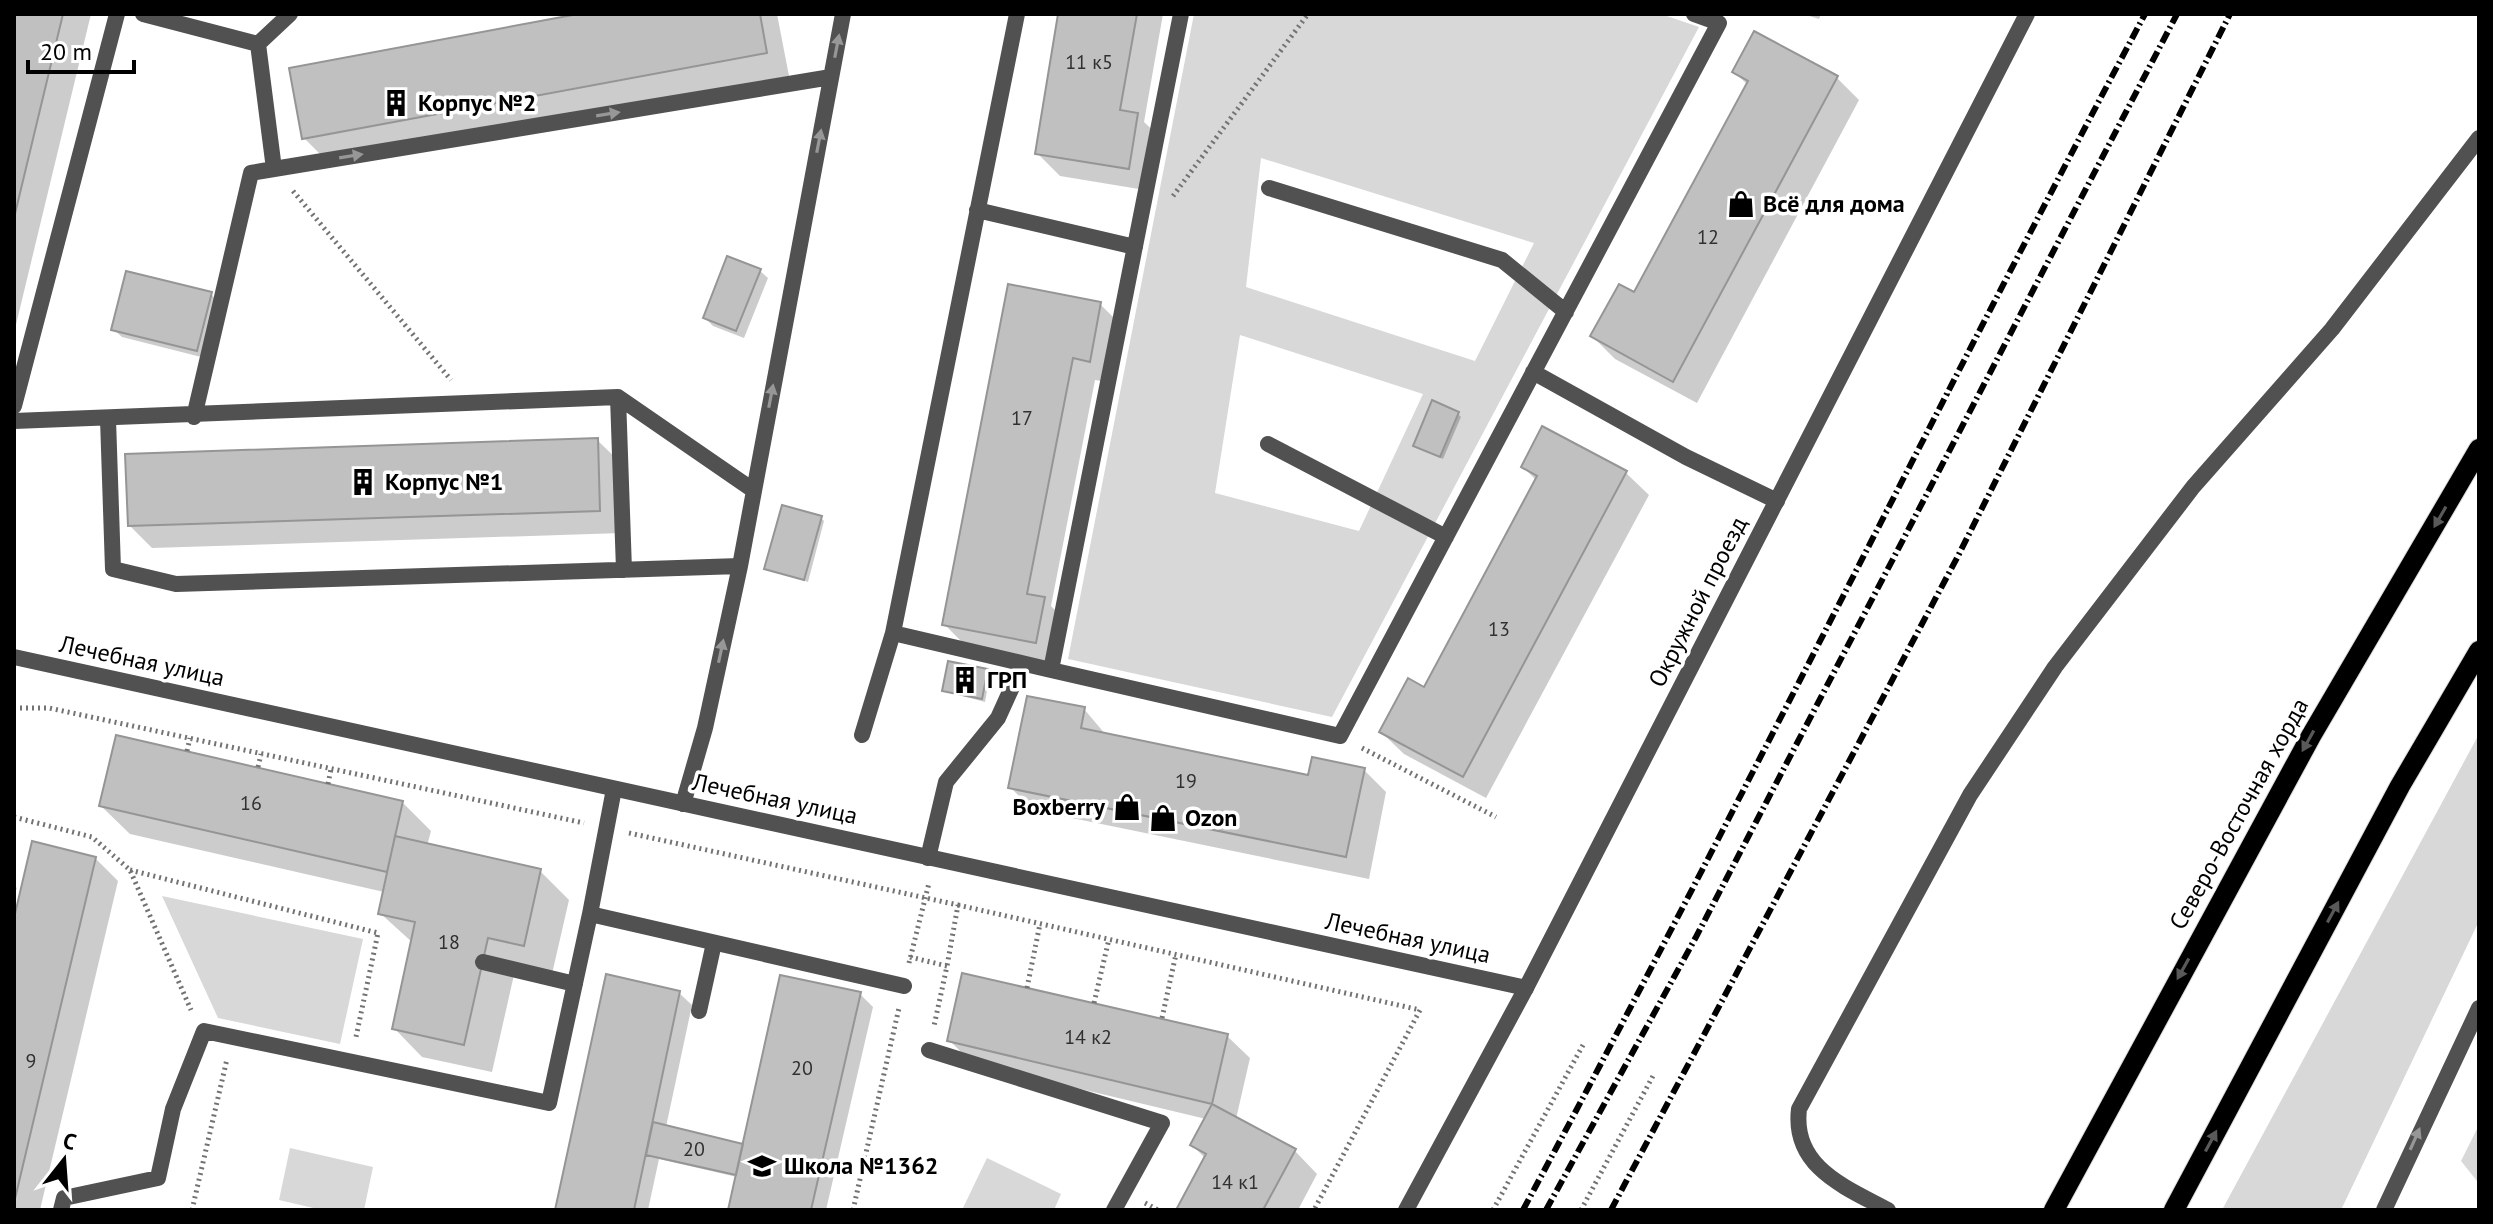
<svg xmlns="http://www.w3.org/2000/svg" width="2493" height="1224" font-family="'PT Sans',sans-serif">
  <rect width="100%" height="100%" fill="#fff"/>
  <!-- green -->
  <path fill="#d8d8d8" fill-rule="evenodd" d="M1194,14H1661L1699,27L1332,717L1068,659ZM1261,158L1534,243L1475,361L1246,287ZM1240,335L1423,394L1359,531L1215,493ZM1432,401L1458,412L1440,457L1413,445Z
    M2479,734V921L2341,1210H2222Z
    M162,896L363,939L340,1044L218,1018Z
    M2479,1125V1180L2477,1181L2461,1161Z
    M290,1148L373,1167L364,1210H322L279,1200Z
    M987,1158L1061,1194L1054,1210H962Z"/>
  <!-- shadow -->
  <path fill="#0003" d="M14,14H91L14,333Z
    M589,14H777L789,76L327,161L304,138Z
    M1060,14H1163L1144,122L1160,137L1151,191L1060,176L1037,153Z
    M1803,14H1821L1819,19Z
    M1734,72L1837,78L1859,100L1697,403L1615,359L1592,336L1635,295L1748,85Z
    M759,270L768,278L744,338L713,326L705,318Z
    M1010,287L1100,304L1123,327L1112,383L1095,380L1051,606L1067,622L1058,665L967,647L944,624Z
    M211,294L219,303L205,358L122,337L113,329Z
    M1457,413L1461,417L1443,459L1415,445Z
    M597,440L620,462L622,533L152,548L130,526Z
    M1523,467L1626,473L1649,495L1486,798L1404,754L1381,732L1425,690L1537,481Z
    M821,518L824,521L808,582L767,568Z
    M987,670L990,674L985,702L944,691Z
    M1084,709L1106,735L1310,777L1364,770L1386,792L1369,879L1033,810L1010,787Z
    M402,802L431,831L427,846L540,871L569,900L552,974L516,966L492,1072L422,1057L394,1028L413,943L380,913L384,892L130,834L101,806Z
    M95,858L118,881L40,1210H14V927Z
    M679,993L692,1005L666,1127L744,1146L860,994L873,1007L826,1210H730L737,1177L659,1159L648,1210H557Z
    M1227,1036L1250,1058L1236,1119L1295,1151L1317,1174L1298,1210H1178L1206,1159L1192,1145L1206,1119L972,1063L949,1040Z"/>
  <!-- building -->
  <path fill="#c0c0c0" stroke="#959595" stroke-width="2" d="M14,14H63L14,218Z
    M578,14H760L767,53L302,139L289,68Z
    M1058,14H1137L1120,110L1138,113L1129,169L1035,154Z
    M1754,31L1838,76L1673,382L1590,336L1619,284L1634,292L1748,81L1732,72Z
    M727,256L761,269L736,331L703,318Z
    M126,271L212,292L197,351L111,330Z
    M1008,284L1101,302L1090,362L1073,358L1027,594L1045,597L1036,643L942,625Z
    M1432,400L1459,412L1440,457L1413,446Z
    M1542,426L1627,471L1463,777L1379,732L1408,678L1424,687L1537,476L1521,467Z
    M598,438L600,511L128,526L125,454Z
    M782,505L822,516L804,580L764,569Z
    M948,661L988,669L982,699L942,691Z
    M1027,696L1085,707L1081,728L1308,775L1312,757L1365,768L1346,857L1008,788Z
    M116,735L403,801L387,872L99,806Z
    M395,836L541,869L524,946L488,938L464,1045L392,1029L415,922L378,914Z
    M32,841L96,857L14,1203V918Z
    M962,973L1228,1034L1212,1104L947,1041Z
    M606,974L680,991L634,1210H555Z
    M780,975L861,992L811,1210H728Z
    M1212,1104L1296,1149L1263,1210H1176L1206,1154L1190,1145Z
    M653,1122L743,1144L736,1175L646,1155Z"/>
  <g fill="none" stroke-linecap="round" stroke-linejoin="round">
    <!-- primary casing -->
    <g stroke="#dbdbdb" stroke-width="22">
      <path id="primary" d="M2054,1210L2311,736L2479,449
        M2174,1210L2400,786L2479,651"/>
    </g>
    <!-- path -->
    <path stroke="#737373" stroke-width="5" stroke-dasharray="2 4" stroke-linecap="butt" d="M293,191L451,380
      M1173,196L1308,14
      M14,708H49L584,823
      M1362,748L1496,817
      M187,751L190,738
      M258,767L261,754
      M328,784L331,769
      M14,817L92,837L130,870L191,1010
      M629,833L958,905L947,966
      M130,870L378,933L356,1037
      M14,890L20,891
      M958,905L1420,1010L1314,1210
      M910,957L947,966L934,1026
      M909,963L929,883
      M1027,988L1040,924
      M1094,1003L1109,939
      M1162,1018L1176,954
      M1145,1203L1158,1210
      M192,1210L227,1059
      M853,1210L899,1008
      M1493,1210L1583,1045
      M1581,1210L1654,1074"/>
    <!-- service -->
    <path stroke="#515151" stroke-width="16" d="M143,14L258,44L290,14
      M1181,14L1051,670L1340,736L1719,23L1694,14
      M274,169L831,77
      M1269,188L1502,260L1566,312
      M977,210L1135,247
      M1533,372L1686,457L1777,501
      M618,397L624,570
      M14,406L117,14
      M194,417L251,173L274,169L258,44
      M108,419L113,569L176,584L740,566
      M14,421L618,397L753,490
      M1268,444L1446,537
      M893,633L1051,670
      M862,735L893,633L1017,14
      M614,789L590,914L904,986
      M683,804L705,728L740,566L843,14
      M928,858L946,782L998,718L1022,665
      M483,962L575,984
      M699,1011L714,943
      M929,1050L1162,1123L1114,1210
      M61,1210L64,1198L158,1178L173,1109L204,1031L549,1103L590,914
      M1888,1210C1845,1187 1792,1167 1799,1109L1970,795L2055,667L2193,487L2332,329L2479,138"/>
    <!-- minor -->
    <path stroke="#515151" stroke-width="16" d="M14,657L1526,988"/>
    <!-- tertiary -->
    <path stroke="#515151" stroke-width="16" d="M1406,1210L1526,988L2027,14
      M2384,1210L2479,1008"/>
    <!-- primary -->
    <use href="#primary" stroke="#000" stroke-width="20"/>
    <!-- rail -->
    <path stroke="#000" stroke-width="6" stroke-dasharray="12 4 2 4" stroke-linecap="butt" d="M1523,1210C1736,814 1934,411 2145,14
      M1546,1210L1696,937L2177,14
      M1611,1210L1958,556L2230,14"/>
  </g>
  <!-- one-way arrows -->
  <defs><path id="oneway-solid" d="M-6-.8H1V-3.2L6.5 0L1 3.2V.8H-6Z" transform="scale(2)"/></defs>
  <g fill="#979797">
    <use href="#oneway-solid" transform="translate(837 46) rotate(-79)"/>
    <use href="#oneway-solid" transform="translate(608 114) rotate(-9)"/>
    <use href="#oneway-solid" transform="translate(819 141) rotate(-79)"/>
    <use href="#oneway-solid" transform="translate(351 156) rotate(-9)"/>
    <use href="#oneway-solid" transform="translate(771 396) rotate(-79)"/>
    <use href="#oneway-solid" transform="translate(721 651) rotate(-78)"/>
    <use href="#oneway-solid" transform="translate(2415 1139) rotate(-66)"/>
  </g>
  <g fill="#595959">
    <use href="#oneway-solid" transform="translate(2440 517) rotate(120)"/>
    <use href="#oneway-solid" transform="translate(2308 741) rotate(119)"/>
    <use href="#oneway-solid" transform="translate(2333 912) rotate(-62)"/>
    <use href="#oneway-solid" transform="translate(2183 969) rotate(119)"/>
    <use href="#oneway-solid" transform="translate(2211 1141) rotate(-62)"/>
  </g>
  <!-- icons -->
  <defs>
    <g id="building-bare" transform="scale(2.16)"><path d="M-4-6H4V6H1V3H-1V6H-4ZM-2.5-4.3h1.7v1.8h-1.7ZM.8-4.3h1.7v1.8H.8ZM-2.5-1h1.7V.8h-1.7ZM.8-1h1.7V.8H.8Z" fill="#000" stroke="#fff" stroke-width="2.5" paint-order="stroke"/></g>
    <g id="shop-bare" transform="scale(2.16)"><path d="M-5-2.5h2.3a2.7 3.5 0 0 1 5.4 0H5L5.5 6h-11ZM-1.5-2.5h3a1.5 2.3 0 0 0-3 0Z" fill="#000" stroke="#fff" stroke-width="2.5" paint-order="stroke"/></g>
    <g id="school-bare" transform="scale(2.16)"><path d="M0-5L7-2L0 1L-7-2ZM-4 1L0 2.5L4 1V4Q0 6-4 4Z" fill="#000" stroke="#fff" stroke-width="2.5" paint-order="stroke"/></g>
  </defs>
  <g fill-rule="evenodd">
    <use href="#building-bare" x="396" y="103"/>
    <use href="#shop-bare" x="1741" y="204"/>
    <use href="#building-bare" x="363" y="482"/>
    <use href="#building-bare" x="965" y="680"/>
    <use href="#shop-bare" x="1127" y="807"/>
    <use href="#shop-bare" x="1163" y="818"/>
    <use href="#school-bare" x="762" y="1166"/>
  </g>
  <g text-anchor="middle" stroke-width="7" stroke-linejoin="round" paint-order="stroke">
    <!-- number labels -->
    <g font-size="20" fill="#303030">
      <text x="1089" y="69">11 к5</text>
      <text x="1708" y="244">12</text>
      <text x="1022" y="425">17</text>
      <text x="1499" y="636">13</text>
      <text x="1186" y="788">19</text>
      <text x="251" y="810">16</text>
      <text x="449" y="949">18</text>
      <text x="1088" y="1044">14 к2</text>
      <text x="31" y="1068">9</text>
      <text x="802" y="1075">20</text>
      <text x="694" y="1156">20</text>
      <text x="1235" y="1189">14 к1</text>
    </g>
    <!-- poi labels -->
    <g font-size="24" font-weight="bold" fill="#000" stroke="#fff" text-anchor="start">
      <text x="418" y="111">Корпус №2</text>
      <text x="1763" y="212">Всё для дома</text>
      <text x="385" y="490">Корпус №1</text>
      <text x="987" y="688">ГРП</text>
      <text x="1105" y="815" text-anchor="end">Boxberry</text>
      <text x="1185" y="826">Ozon</text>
      <text x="784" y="1174">Школа №1362</text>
    </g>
    <!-- street labels -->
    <g font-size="24" fill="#000" stroke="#fff">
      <text transform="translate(1698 602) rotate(-63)" y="8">Окружной проезд</text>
      <text transform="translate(142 661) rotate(12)" y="8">Лечебная улица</text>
      <text transform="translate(775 799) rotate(12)" y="8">Лечебная улица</text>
      <text transform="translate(2239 814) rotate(-61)" y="8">Северо-Восточная хорда</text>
      <text transform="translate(1408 938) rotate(12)" y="8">Лечебная улица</text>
    </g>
  </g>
  <!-- border -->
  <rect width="2493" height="1224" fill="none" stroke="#000000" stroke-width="32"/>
  <!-- north arrow -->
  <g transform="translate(64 1160) rotate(17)" stroke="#ffffff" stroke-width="6" paint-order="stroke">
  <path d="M0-6L14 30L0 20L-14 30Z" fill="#000000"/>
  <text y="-12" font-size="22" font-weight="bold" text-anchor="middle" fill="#000000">С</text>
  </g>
  <!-- scale -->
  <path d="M28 60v12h106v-12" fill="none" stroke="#000000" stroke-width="4"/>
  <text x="40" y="60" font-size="24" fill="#000000" stroke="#ffffff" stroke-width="6" paint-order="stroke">20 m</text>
</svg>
